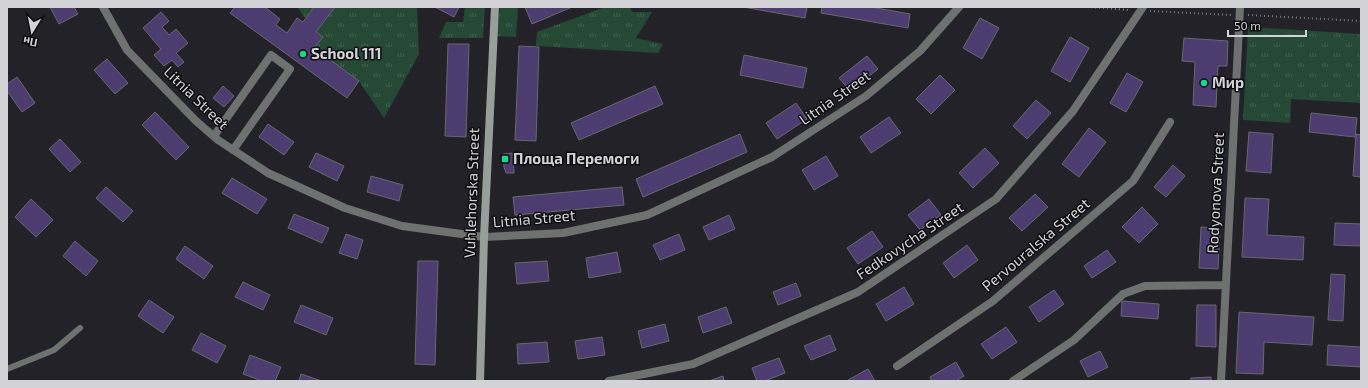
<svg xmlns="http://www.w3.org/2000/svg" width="1368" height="388" font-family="'Exo 2',sans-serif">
  <defs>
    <pattern id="grass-tufts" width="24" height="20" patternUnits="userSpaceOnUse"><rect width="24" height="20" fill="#254935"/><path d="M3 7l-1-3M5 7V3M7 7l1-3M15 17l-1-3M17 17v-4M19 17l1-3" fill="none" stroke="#446252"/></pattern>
  </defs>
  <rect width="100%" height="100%" fill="#242229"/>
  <!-- grass -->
  <path fill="url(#grass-tufts)" d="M297,7H314L305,18Z
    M335,7L417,8L419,54L384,118L359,81L314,48L323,37L316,32Z
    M465,7H485L483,38H439L446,22H463Z
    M500,7H518L516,37L497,36Z
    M605,7H630L632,12H652L636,38L663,44L658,53L536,46L537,32Z
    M1248,27L1361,34V103L1291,99L1290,123L1243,120Z"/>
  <!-- building -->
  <path fill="#4d3c70" stroke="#69676f" d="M50,7H74L78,14L59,24Z
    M235,7H265L280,19L276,25L287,33L297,18L303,22L314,7H335L316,32L323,37L314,48L359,81L347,98L230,13Z
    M435,7H459L454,17Z
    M525,7H572L532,24Z
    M743,7H807L805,18Z
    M822,7H871L910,14L908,28L821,13Z
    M161,12L169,21L162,27L169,35L176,29L188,43L176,53L184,62L178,67L172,60L164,66L154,55L161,49L143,28Z
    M980,18L999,28L982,59L963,48Z
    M1070,37L1089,48L1070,82L1051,71Z
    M1184,38L1228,41L1227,66H1218L1216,107L1193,105L1195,62L1182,61Z
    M448,44H469L466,137L445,136Z
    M519,46L539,47L536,141L515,140Z
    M744,55L807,68L803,88L740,75Z
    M867,56L878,69L850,91L839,78Z
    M107,59L128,83L115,94L94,70Z
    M1127,73L1143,82L1126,112L1110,103Z
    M940,75L955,90L931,114L916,99Z
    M17,77L35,103L22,112L7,91V84Z
    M223,86L234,96L224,107L213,98Z
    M655,86L663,104L579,140L571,123Z
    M1036,100L1051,113L1027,139L1013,126Z
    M796,103L807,119L777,139L766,123Z
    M155,112L189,147L176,160L142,125Z
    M1311,113L1357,118L1355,137L1309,132Z
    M889,117L901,133L871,153L860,137Z
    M268,124L294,142L284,155L259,137Z
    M1089,128L1106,142L1079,177L1062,164Z
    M1249,132L1273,134L1271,173L1246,171Z
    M740,134L747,152L643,197L636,179Z
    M1356,134L1361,135V177L1353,176Z
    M60,139L81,162L70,172L49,149Z
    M985,148L999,163L973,188L959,173Z
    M316,153L344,166L337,181L309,167Z
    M513,153L514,173H506L504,167L503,154Z
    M826,156L838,176L814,190L802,170Z
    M1173,165L1185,176L1166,197L1154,187Z
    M371,176L403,185L399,201L367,192Z
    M232,178L267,199L257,214L222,193Z
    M106,187L133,211L123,222L96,198Z
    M622,187L624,205L515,215L513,197Z
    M1035,194L1048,207L1022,231L1009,218Z
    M1245,198L1269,199L1267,235L1304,237L1303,260L1242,257Z
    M31,199L53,220L36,237L15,217Z
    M929,199L941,215L920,230L908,215Z
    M1142,207L1158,224L1139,243L1122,227Z
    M294,214L329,228L322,243L288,228Z
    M729,215L735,229L709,240L703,227Z
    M1335,223L1361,224V246L1334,245Z
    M1201,227L1220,228L1218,269L1199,268Z
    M872,231L883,247L858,264L847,248Z
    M346,234L363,240L357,259L339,253Z
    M679,234L685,250L660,260L653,245Z
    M75,241L98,261L86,276L63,256Z
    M967,245L978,260L954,278L943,263Z
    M185,246L213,266L204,279L176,259Z
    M1107,250L1116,262L1092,278L1084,266Z
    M617,252L621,272L589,278L586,258Z
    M418,261H438L435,365L415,364Z
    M547,261L549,281L517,284L515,263Z
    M1331,274L1345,275L1343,321L1328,320Z
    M243,282L270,295L263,310L235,297Z
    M796,283L801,296L778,305L773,292Z
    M904,287L914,304L886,321L876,304Z
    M1054,290L1064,304L1039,322L1029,307Z
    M149,300L174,317L163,333L138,316Z
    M1122,301L1159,304L1158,319L1121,316Z
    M301,305L333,318L326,335L294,322Z
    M1197,305H1216V347L1196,346Z
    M726,307L732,323L703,333L698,317Z
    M1239,312L1314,317L1312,345L1264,342L1263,374L1236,373Z
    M665,324L669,341L642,348L638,331Z
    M1006,327L1017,342L992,359L981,344Z
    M201,333L226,346L217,363L192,350Z
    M830,335L836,350L811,360L804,346Z
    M602,337L605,355L578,359L575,341Z
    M547,342L549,362L518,364L517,344Z
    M1328,345L1361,347V367L1327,365Z
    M1100,351L1108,367L1088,377L1080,361Z
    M250,355L281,367L275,381H262L243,374Z
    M779,358L785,373L765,381H757L752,368Z
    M956,362L964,376L956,381H932L930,377Z
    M868,369L875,381H848V380Z
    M301,374L322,381H299Z
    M723,376L724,381H709Z
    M1211,377V381H1191V378Z"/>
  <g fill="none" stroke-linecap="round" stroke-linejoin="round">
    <!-- path -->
    <path stroke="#7b7a80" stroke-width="2" stroke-dasharray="1 3" stroke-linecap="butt" d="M1087,7L1129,10
      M1150,11L1231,15
      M1248,15L1361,21"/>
    <!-- lane -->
    <path stroke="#6d716f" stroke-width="6" d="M7,369L54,350L80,328"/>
    <!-- street -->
    <path stroke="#6d716f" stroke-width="8" d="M103,7L127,50L196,121L218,140L268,173L345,208L402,226L484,237L563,233L647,215L772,157L866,96L920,51L959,7
      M214,136L271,55L290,69L233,150
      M897,366L993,301L1133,181L1170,122
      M609,381L693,364L858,292L996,199L1073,111L1143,7
      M1013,381L1074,340L1123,294L1145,286L1225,285
      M1221,381L1240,7"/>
    <!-- secondary -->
    <path stroke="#989e9a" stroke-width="8" d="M480,381L484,237L495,7"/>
  </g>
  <!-- markers -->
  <g fill="#16d989" stroke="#0d0c0f" stroke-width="1.5">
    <circle cx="303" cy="54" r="4"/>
    <circle cx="1204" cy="83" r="4"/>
    <rect x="501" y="155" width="8" height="8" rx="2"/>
  </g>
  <g text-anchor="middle" stroke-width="3" stroke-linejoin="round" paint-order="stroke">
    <!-- poi labels -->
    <g font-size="15" font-weight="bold" fill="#d3d2d7" stroke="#0d0c0f" text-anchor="start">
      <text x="311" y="59">School 111</text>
      <text x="1212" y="88">Мир</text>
      <text x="513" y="164">Площа Перемоги</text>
    </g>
    <!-- street labels -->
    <g font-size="15" fill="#d3d2d7" stroke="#0d0c0f">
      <text transform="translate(196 98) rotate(44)" y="5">Litnia Street</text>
      <text transform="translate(835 98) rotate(-35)" y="5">Litnia Street</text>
      <text transform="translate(472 193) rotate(-88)" y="5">Vuhlehorska Street</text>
      <text transform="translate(1216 193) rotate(-87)" y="5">Rodyonova Street</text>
      <text transform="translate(534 219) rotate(-5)" y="5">Litnia Street</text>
      <text transform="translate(910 241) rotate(-34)" y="5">Fedkovycha Street</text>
      <text transform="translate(1036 245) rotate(-40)" y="5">Pervouralska Street</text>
    </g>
  </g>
  <!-- border -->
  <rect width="1368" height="388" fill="none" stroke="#d3d2d7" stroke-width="16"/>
  <!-- north arrow -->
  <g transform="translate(32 32) rotate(190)" stroke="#0d0c0f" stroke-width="3" paint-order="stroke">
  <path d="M0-3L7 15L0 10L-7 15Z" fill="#d3d2d7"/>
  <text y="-6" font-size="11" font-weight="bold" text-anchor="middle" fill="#d3d2d7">Пн</text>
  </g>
  <!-- scale -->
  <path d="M1228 30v6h78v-6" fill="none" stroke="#d3d2d7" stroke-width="2"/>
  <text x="1234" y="30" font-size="12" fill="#d3d2d7" stroke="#0d0c0f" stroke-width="3" paint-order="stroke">50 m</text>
</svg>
